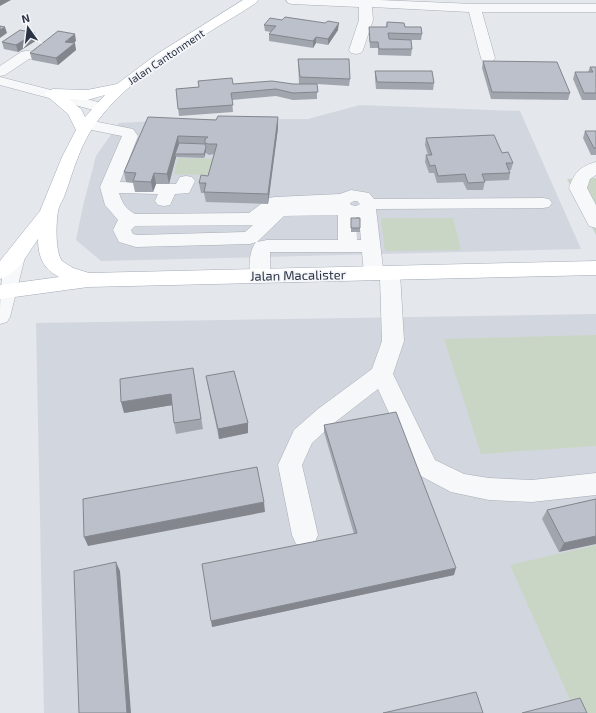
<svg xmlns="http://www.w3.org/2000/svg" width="596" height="713" font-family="'Exo 2',sans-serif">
  <rect width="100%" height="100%" fill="#e4e7ec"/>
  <!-- built -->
  <path fill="#d2d6de" d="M360,105L520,111L581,249L101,261L76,240L83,206L96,156L119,123L194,119H308Z
    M596,314V713H44L36,323Z"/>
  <!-- green -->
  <path fill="#c9d6c5" d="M178,158L214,159L211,175L174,174Z
    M596,178V235L567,179Z
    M381,218H453L461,250L385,251Z
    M596,335V446L481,454L444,339Z
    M596,545V713H576L510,565Z"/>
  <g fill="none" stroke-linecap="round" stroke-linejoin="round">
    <!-- minor casing -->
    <g stroke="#a9aeb7" stroke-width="1">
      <path id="minor" d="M286,0H379L474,4H596V12H482L495,58L493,61L488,62L483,61L481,58L469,12L372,7L373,20L363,50L361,53L356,54L351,53L349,50L359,20V7L292,4L288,3Z
        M26,51L42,52L44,55L42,58L29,59L5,75L0,76V66L21,52Z
        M0,77L106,104L109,107L106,110L101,112L0,85Z
        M88,120L133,129L138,136L120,182L176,184L180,177L186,176L192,177L195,181L189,193L175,194L170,205L164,206L158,205L155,201L158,194L119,193C122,203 126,209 135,214L249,213L269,198L275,197L340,194L351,190L369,193L374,199L543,198L549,199L552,203L549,207L543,208L376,209L383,268L390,266L397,268L400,273L404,341L393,374L435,460L464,474L489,478L532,480L596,473V495L532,502L489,500L451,492L417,474L378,389L334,423L312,443L302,465L318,535L314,544L305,547L296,544L292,535L278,465L294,430L318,409L372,369L382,341L380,278L374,280L367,278L364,273L362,252H270V276L267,281L260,283L253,281C247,271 249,251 256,242L250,244L136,247L119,242L113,230L118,220L105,205L100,187L122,136L82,128L80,125L82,122ZM354,201H357L360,204L356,206L351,205L350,203ZM338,215V240H267L257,242L284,216ZM356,217H359L361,240H357ZM253,225L245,232L137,235L133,234L131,230L135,226Z
        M596,162V175L590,179L587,188L596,205V228L589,226L569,188C574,173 580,166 596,162Z
        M15,251L22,253L25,257L10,317L7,322L0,324C0,302 0,273 8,253Z"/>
    </g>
    <!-- major casing -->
    <g stroke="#a3abb8" stroke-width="1">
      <path id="major" d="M243,0H258L256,3C201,39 126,74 90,132C78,152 72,175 64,197C62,201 59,206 58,211C56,223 55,252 62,261L73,268L89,273L596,261V275L88,287L0,299V285L59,277C43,269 38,256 38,239C28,253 18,274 0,279V261L40,211L62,157L76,130L68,114L48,97L45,94L48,91L53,89L87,90L117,84L157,54ZM105,95L85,117L81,109L68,99L87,100Z"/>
    </g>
    <!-- minor -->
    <use href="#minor" fill="#f7f8fa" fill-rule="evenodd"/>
    <!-- major -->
    <use href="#major" fill="#fff" fill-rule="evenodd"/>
  </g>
  <!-- wall -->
  <path fill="#a1a5ae" d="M387,22L405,27L422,34L421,40H411L412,49L411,56L378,55V48H370L369,34V27H386Z
    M264,25L338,30L328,45L316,43L313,48L269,41V34L271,32L265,31Z
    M35,33L37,40L18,52L4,49L2,42Z
    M76,41L73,43L76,50L58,65L32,60L30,53Z
    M298,59L350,79L349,86L317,84V99L293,100L276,96L232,100L233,112L179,116L176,89L199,87L198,81L233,84H308H299Z
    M483,61L570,93L568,100L491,99L482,68Z
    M590,67H596V100H582L573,79L575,72H588Z
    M375,71L434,83L433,90L376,89L375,78Z
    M148,117L278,128L268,204L206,202L204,193H201L199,183L208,176L214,154L209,155L206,153V151L204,158L176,157L169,184H156L153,192H135L133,183L126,182L124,172Z
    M585,131H596V155H591L583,138Z
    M426,138L502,153L513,163L511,170H509L510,173L509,180L485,181L483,190H467L463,182L437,183L434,173H429L425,162L426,155H428L425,145Z
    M351,218L360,228V232H351Z
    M193,368L203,429L176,434L174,423L172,405L124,413Z
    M206,376L248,423V433L219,439L208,387Z
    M324,425L454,575L212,627L354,534L324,432Z
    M596,499L559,552L542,519L547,510Z"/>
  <!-- shaded-wall -->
  <path fill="#83868d" d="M0,0H11L0,6Z
    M339,23L338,30L328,45V39Z
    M5,27L7,33L0,38V30Z
    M35,33L37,40L18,52L16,45Z
    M75,34L76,41L67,48L65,42Z
    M316,37V43L313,48V41Z
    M75,43L76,50L58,65L56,58Z
    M278,117V128L268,204V194Z
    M178,136L179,146L175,154L176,157L169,184L167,174Z
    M206,147V151L204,158V154Z
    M154,173L156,184L153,192L151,182Z
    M171,394L173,405L124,413L121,402Z
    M248,423V433L219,439L218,429Z
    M264,502L265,512L88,546L84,537Z
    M596,536V544L559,552L564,543Z
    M116,562L120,571L131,713H127Z
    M456,568L454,575L212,627L211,621Z"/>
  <!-- building -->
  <path fill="#bbc0ca" stroke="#83868d" d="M285,17L325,23L328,21L339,23L328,39L316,37L313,41L269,34L276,26L264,25L270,18L282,20Z
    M387,22L404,23L405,27H421L422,34L388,33L389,39L411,40L412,49H379L378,42H370L369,27H387Z
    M0,26L5,27L0,30Z
    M20,30L35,33L16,45L2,42Z
    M58,31L75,34L65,42L75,43L56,58L30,53Z
    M298,59H349L350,79L300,77Z
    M483,61L557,62L570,93L492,92Z
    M590,67H596V93H584L575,72H593Z
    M375,71H432L434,83L377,82Z
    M232,78L233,84L272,81L293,84H317L318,92L293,93L276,89L231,93L233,105L178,109L176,89L199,87L198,81Z
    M218,116L278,117L268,194L204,192L206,183H199L201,175L208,176L217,144H208L205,143V139L208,137L178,136L167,174L154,173L151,182L133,181L136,173L124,172L148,117L216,120Z
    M585,131H596V148H594Z
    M494,135L502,153L508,152L513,163H506L510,173L482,174L485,182L468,183L465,174L438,176L435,165L430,166L426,155H432L426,138Z
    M179,143L205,144L206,147L204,154H175Z
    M351,218H360V228H351Z
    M193,368L201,419L174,423L171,394L121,402L120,379Z
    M234,371L248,423L218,429L206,376Z
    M396,412L456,568L211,621L202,564L357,533L324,425Z
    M257,467L264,502L84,537L83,499Z
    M596,499V536L564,543L547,510Z
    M116,562L127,713H79L74,571Z
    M476,692L483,713H383Z
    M580,698L587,713H522Z"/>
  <g text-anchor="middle" stroke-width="3.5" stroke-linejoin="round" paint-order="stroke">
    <!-- far-street labels -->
    <g font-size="11" fill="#2b3445" stroke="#f4f6f9">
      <text transform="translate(166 57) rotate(-34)" y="4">Jalan Cantonment</text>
    </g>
    <!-- street labels -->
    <g font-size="13" fill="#2b3445" stroke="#f4f6f9">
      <text transform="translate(298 275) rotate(-1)" y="5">Jalan Macalister</text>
    </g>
  </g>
  <!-- north arrow -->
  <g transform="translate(28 28) rotate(346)" stroke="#f4f6f9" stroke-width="3" paint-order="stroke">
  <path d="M0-3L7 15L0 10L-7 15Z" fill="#2b3445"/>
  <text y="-6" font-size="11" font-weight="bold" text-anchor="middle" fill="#2b3445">N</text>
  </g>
</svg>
